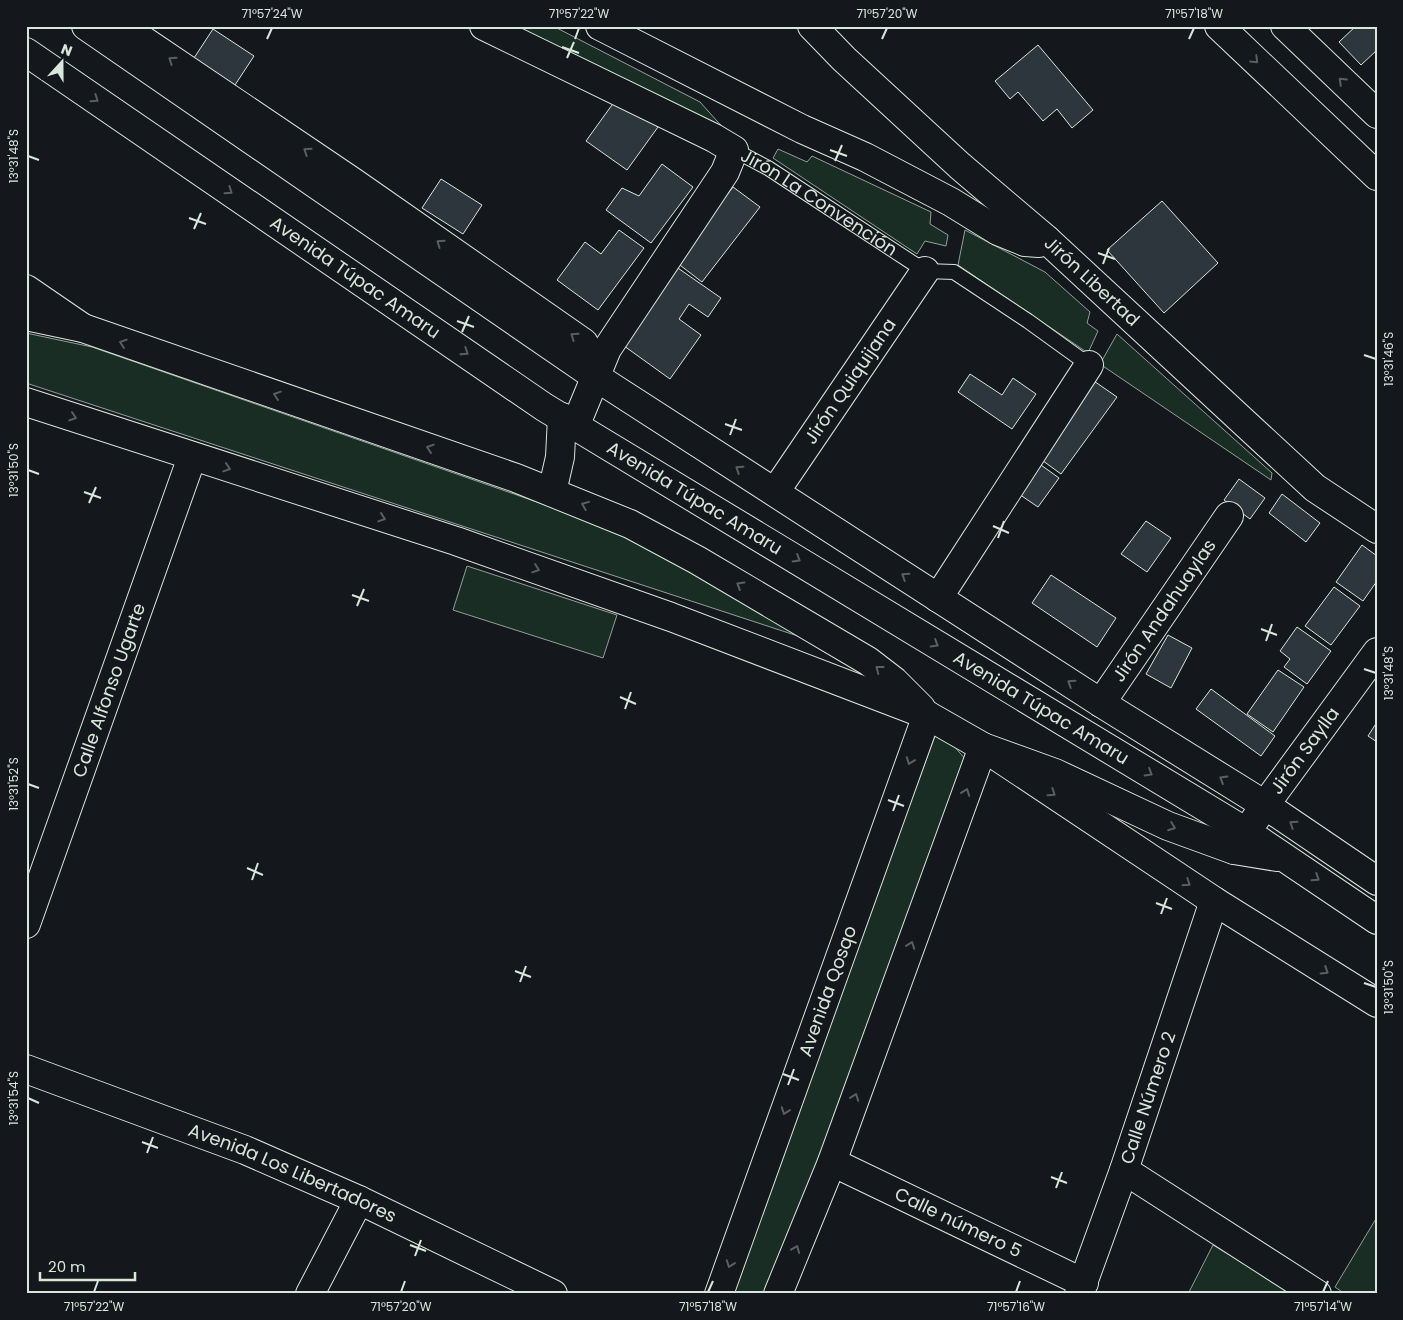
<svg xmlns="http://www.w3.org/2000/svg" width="1403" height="1320" font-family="Poppins,sans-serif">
  <rect width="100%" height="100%" fill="#14181c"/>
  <!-- green -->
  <path fill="#1a2d24" stroke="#939e99" d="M504,26H553L700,102L726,131Z
    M778,149L807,162L812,156L931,212L930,224L948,235L946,246L925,241L917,254L773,158Z
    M965,230L1045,272L1090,312L1087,323L1098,331L1088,353L958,265Z
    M26,333L92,347L623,532L807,639L26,383Z
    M1117,334L1272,473L1271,480L1100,364Z
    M467,566L617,615L603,658L453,610Z
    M938,728L967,761L794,1229L764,1294H728Z
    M1377,1217V1294H1345L1335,1287Z
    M1213,1245L1294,1294H1188Z"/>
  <!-- building -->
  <path fill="#2c363c" stroke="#d8e6dc" d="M1356,26H1377V50L1361,65L1339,42Z
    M213,29L254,56L235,85L194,58Z
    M1038,45L1093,110L1072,128L1057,109L1043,121L1018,92L1010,99L995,81Z
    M617,98L658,127L627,170L586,141Z
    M662,164L693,187L651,243L606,210L622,188L639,196Z
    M441,179L482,205L463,234L422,208Z
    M733,187L760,207L702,282L676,262Z
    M1162,201L1218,263L1164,313L1107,250Z
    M619,230L644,248L598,310L557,280L585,242L601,254Z
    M675,266L721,298L708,317L689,304L679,319L701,335L670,379L620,343Z
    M970,374L1002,395L1013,378L1036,394L1012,429L958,392Z
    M1091,379L1117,397L1061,474L1035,455Z
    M1034,460L1059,478L1038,507L1013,490Z
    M1239,479L1265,498L1250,519L1224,500Z
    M1282,494L1320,523L1306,542L1269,513Z
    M1146,521L1171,538L1147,572L1121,554Z
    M1362,545L1377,556V581L1363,601L1336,582Z
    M1051,575L1116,618L1097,647L1032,603Z
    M1334,587L1360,606L1331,645L1305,626Z
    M1297,627L1331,651L1307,684L1284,667L1290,659L1280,651Z
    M1168,635L1192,648L1171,688L1146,674Z
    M1278,670L1304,687L1273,732L1247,714Z
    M1211,689L1275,736L1261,756L1196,709Z
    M1377,722V742L1368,736Z"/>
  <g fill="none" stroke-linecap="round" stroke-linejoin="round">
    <!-- service casing -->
    <g stroke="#d8e6dc" stroke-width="16">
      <g id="service">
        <path id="s1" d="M734,150L768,168L925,271L954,272L1028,321L1089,365"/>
      </g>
    </g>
    <!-- minor casing -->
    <g stroke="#d8e6dc" stroke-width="30">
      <g id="minor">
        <path d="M122,26L353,182L584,343L596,377"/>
        <path d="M484,26L714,138L734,150L725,172L607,349L576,424"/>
        <path d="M600,26L802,129L865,157L951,202L998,231L1025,242L1039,243L1047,240"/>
        <path id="s2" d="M812,26L844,59L960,166L1047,240L1315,488L1377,529"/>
        <path d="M26,289L83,328"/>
        <path id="s3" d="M775,492L925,271"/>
        <path d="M938,598L1089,365"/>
        <path id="s4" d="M1101,703L1229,516"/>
        <path d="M998,757L1214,901L1377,1003"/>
        <path id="s5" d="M1234,850L1265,805L1377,652"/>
        <path id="s6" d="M26,924L192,457"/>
        <path id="s7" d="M26,1069L245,1150L359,1200L553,1294"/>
        <path id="s8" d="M832,1162L1084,1283"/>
        <path d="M1124,1170L1317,1294"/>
        <path d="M310,1294L359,1200"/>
        <path id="s9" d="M1079,1294L1124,1170L1214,901"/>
      </g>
    </g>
    <!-- tertiary casing -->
    <g stroke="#d8e6dc" stroke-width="30">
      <g id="tertiary">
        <path d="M26,316L83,328L516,478L630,524L697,560L868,661L894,681L921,708"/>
        <path d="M26,402L456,541L671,617L927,715L983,747L832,1162L778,1294"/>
        <path id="s10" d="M719,1294L927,715"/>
      </g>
    </g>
    <!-- secondary casing -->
    <g stroke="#d8e6dc" stroke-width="30">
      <g id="secondary">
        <path d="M86,26L596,377L1101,703L1265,805L1377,881"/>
        <path d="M1219,26L1377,176"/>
        <path d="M1285,26L1377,114"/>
        <path id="s11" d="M26,52L544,407L1248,833L1377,920"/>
        <path d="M552,492L560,457L562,417"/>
        <path d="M983,747L1055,773L1168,826L1234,850L1277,857"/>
      </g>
    </g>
    <!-- service -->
    <use href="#service" stroke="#14181c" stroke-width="14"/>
    <!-- minor -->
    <use href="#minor" stroke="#14181c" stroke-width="28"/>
    <!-- tertiary -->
    <use href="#tertiary" stroke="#14181c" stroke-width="28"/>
    <!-- secondary -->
    <use href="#secondary" stroke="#14181c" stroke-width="28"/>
  </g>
  <!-- one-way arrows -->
  <defs><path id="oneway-chevron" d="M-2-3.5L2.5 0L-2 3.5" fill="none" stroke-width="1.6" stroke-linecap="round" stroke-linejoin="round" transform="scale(1.25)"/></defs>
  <g stroke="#59605f">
    <use href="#oneway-chevron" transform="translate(172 60) rotate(-146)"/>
    <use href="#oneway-chevron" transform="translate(1255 60) rotate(44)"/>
    <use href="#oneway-chevron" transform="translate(1342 81) rotate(-136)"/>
    <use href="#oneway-chevron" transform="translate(95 99) rotate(34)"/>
    <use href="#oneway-chevron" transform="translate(307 151) rotate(-146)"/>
    <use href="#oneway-chevron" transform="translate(229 191) rotate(34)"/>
    <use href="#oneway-chevron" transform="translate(440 243) rotate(-145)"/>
    <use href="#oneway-chevron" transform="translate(574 336) rotate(-145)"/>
    <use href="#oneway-chevron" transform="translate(123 343) rotate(-161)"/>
    <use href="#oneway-chevron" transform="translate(465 352) rotate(34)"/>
    <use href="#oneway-chevron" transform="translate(277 395) rotate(-161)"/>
    <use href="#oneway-chevron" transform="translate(73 417) rotate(18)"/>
    <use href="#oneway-chevron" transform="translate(430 448) rotate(-161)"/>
    <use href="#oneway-chevron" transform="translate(227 468) rotate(18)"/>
    <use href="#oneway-chevron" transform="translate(739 469) rotate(-147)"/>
    <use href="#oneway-chevron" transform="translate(585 505) rotate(-158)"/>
    <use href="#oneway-chevron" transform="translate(382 518) rotate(18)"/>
    <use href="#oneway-chevron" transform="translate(797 559) rotate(31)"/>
    <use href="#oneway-chevron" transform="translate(536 569) rotate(19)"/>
    <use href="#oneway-chevron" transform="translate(905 576) rotate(-147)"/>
    <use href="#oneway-chevron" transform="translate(740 585) rotate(-149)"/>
    <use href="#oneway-chevron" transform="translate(935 644) rotate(31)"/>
    <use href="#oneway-chevron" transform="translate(879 669) rotate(-142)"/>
    <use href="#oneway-chevron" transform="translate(1071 683) rotate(-147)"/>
    <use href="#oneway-chevron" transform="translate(910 761) rotate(110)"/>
    <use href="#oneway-chevron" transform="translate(1149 773) rotate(31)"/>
    <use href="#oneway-chevron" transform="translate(1223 779) rotate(-149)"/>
    <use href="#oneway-chevron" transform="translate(966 792) rotate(-70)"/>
    <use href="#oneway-chevron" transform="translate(1052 793) rotate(34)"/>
    <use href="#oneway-chevron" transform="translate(1293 824) rotate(-146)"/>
    <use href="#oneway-chevron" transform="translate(1172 827) rotate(21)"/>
    <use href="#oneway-chevron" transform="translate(1316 878) rotate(33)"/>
    <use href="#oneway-chevron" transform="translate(1187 883) rotate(34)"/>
    <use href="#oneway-chevron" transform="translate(911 945) rotate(-70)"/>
    <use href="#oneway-chevron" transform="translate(1325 971) rotate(32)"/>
    <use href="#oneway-chevron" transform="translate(855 1097) rotate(-70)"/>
    <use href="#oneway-chevron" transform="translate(785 1111) rotate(110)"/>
    <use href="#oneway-chevron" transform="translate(796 1249) rotate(-68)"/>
    <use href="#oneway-chevron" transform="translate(730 1264) rotate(110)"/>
  </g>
  <!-- ticks -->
  <path fill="none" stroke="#d8e6dc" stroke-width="2" d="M267,39L272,28M575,39L579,28M882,39L887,28M1189,39L1194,28M562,47L579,53M567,58L574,42M830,150L847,156M28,156L39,160M835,161L842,145M189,218L206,224M194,229L201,213M1098,253L1115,259M1103,264L1109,248M457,321L474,327M462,332L469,316M1364,355L1376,359M725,424L742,430M730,435L736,419M28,470L39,474M84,492L101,498M89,503L96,487M993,526L1009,533M998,538L1004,521M352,595L369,601M357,606L364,589M1261,629L1277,635M1266,641L1272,624M1364,669L1376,673M620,697L636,704M625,709L631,692M28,784L39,788M888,800L904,806M893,811L899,795M247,868L263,875M252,880L258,863M1156,903L1172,909M1161,914L1167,898M515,971L531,977M520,982L526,966M1364,983L1376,987M783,1074L799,1080M788,1085L794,1069M28,1098L39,1103M142,1142L158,1148M147,1153L153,1137M1051,1177L1067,1183M1056,1188L1062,1172M410,1245L426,1251M415,1256L421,1240M94,1292L98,1281M401,1292L405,1281M708,1292L713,1281M1016,1292L1020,1281M1323,1292L1328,1281"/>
  <g text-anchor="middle" stroke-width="4" stroke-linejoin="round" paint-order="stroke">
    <!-- street labels -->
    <g font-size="18" fill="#d8e6dc" stroke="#14181c">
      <text dy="6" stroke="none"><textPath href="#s1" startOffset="100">Jirón La Convención</textPath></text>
      <text dy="6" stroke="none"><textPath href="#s11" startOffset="399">Avenida Túpac Amaru</textPath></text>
      <text dy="6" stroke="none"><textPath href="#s2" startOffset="379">Jirón Libertad</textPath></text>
      <text dy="6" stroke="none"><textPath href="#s3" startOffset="134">Jirón Quiquijana</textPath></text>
      <text dy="6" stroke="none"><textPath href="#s11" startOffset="804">Avenida Túpac Amaru</textPath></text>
      <text dy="6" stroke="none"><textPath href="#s4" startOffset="112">Jirón Andahuaylas</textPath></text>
      <text dy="6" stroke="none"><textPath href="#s6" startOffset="248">Calle Alfonso Ugarte</textPath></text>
      <text dy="6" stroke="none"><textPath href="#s11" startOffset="1209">Avenida Túpac Amaru</textPath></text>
      <text dy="6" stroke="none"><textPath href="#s5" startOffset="122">Jirón Saylla</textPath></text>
      <text dy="6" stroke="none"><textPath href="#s10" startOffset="322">Avenida Qosqo</textPath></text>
      <text dy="6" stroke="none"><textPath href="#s9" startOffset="208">Calle Número 2</textPath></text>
      <text dy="6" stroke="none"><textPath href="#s7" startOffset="286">Avenida Los Libertadores</textPath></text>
      <text dy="6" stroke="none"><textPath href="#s8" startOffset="140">Calle número 5</textPath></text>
    </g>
  </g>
  <!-- border -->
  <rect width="1403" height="1320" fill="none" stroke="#14181c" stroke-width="55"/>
  <!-- north arrow -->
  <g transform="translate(62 62) rotate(21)" stroke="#14181c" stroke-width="4" paint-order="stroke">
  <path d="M0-4L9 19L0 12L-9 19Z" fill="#d8e6dc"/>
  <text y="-8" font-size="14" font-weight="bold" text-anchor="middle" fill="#d8e6dc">N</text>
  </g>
  <!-- scale -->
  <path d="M40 1272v8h95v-8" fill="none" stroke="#d8e6dc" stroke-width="2.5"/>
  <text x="48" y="1272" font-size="15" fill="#d8e6dc" stroke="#14181c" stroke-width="4" paint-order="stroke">20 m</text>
  <rect x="28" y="28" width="1348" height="1264" fill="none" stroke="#d8e6dc" stroke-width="2"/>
  <g font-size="12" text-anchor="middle" fill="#d8e6dc">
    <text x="272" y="18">71°57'24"W</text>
    <text x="579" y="18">71°57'22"W</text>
    <text x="887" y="18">71°57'20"W</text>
    <text x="1194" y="18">71°57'18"W</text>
    <text transform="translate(14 156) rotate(-90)" y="4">13°31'48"S</text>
    <text transform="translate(1389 359) rotate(-90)" y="4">13°31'46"S</text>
    <text transform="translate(14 470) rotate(-90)" y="4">13°31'50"S</text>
    <text transform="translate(1389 673) rotate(-90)" y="4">13°31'48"S</text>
    <text transform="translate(14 784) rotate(-90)" y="4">13°31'52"S</text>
    <text transform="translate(1389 987) rotate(-90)" y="4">13°31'50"S</text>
    <text transform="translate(14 1098) rotate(-90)" y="4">13°31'54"S</text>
    <text x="94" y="1311">71°57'22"W</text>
    <text x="401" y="1311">71°57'20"W</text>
    <text x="708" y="1311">71°57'18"W</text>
    <text x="1016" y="1311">71°57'16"W</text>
    <text x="1323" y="1311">71°57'14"W</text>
  </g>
</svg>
